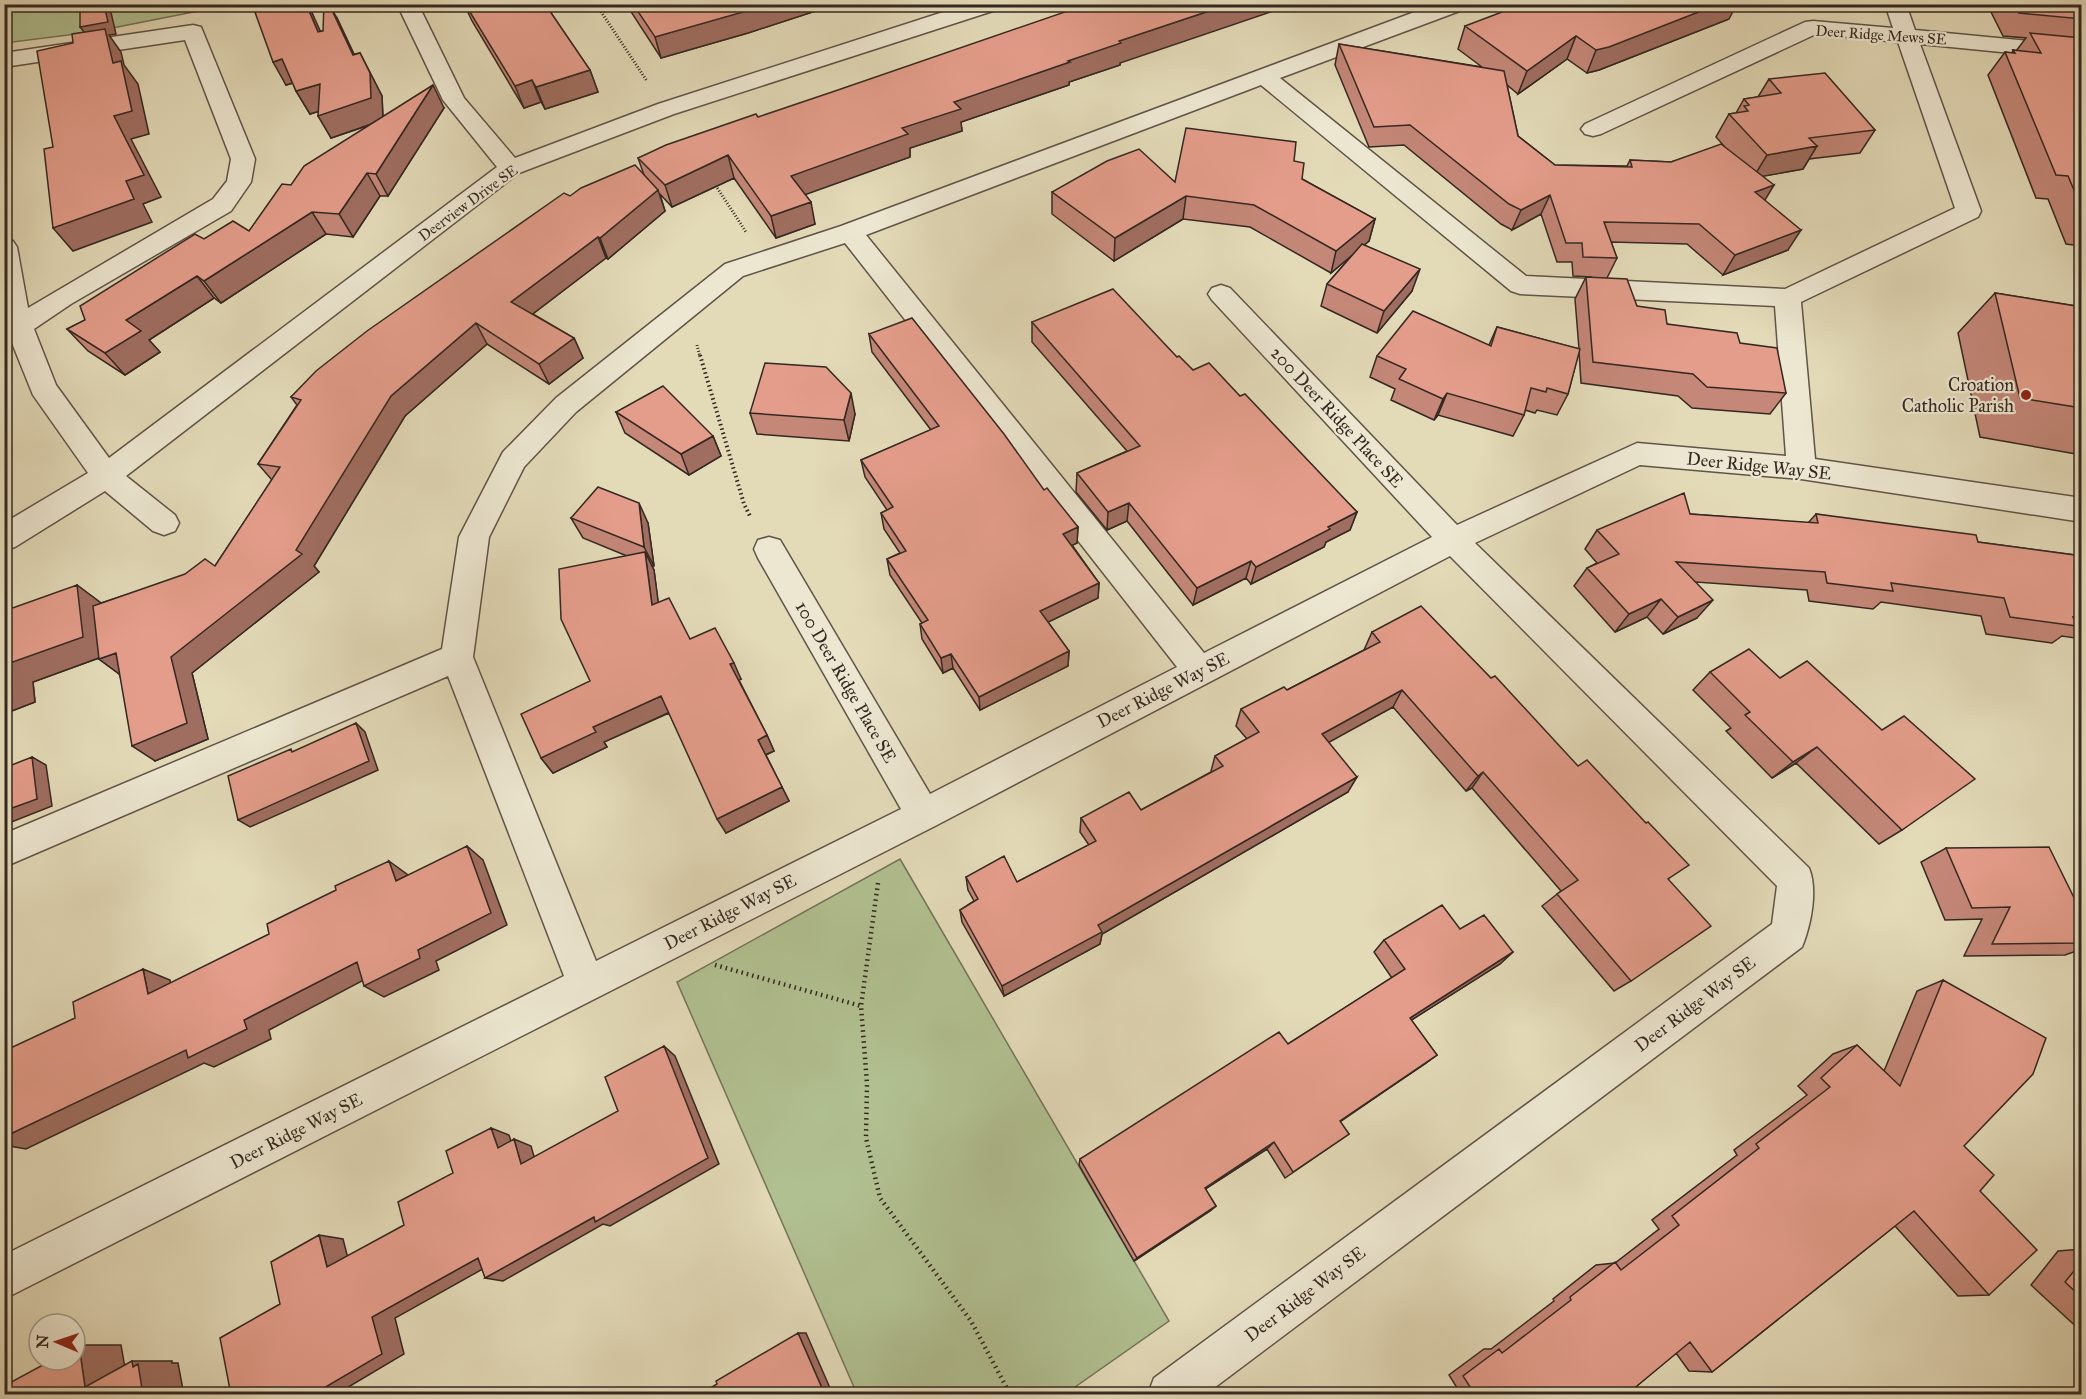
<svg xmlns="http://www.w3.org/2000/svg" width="2086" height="1399" font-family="'IM FELL Great Primer',serif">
  <rect width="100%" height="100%" fill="#e3dab8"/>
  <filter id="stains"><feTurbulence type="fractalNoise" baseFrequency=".00333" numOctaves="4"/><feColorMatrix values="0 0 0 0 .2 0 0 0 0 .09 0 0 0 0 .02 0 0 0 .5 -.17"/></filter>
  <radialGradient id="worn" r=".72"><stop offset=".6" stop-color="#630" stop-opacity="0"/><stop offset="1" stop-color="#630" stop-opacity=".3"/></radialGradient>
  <!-- green -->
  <path fill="#b1c091" stroke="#73745a" stroke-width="1.5" d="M4,5H229L92,32L5,43Z
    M900,859L1169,1321L1065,1394H857L677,982Z"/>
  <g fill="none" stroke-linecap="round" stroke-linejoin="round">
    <!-- minor casing -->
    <g stroke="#605448" stroke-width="3">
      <path id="minor" d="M397,4H418L464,98L515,158L658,104L968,4H1001L999,9L674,114L519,173L126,476L175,515L179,523L175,531L164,535L153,531L105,491L15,547L4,550V523L88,473L33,395L12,343L4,345V239L13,241L17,247L28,308L213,199L227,181L231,159L185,40L4,67V53L193,25L201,27L255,159L251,182L231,211L71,304L34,329L56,385L109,458L497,167L443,100Z
        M1436,4H1467L1465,9L1280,78L1526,276L1785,289L1955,208L1898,42L1816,34L1601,134L1593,136L1585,134L1581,129L1585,124L1805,22L1813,21L1893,28L1885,4H1906L1915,30L2082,46V60L1920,44L1981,211L1978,217L1801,302L1815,459L2082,498V522L1801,479L1640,465L1475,543L1809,868C1818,890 1811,925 1802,947L1206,1394H1148L1154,1378L1772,924L1777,886L1450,556L935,826L4,1299V1255L564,976L448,676L4,867V834L442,649L459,537L503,452L556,398L725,264L841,226ZM1261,85L1511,291L1520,294L1775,306L1786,456L1637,443L1457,525L1230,288L1221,285L1212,288L1208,294L1212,300L1432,537L1204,653L866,235ZM845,243L1177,667L930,794L780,540L769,537L758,540L754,549L758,558L901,809L596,961L473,657L489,537L524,467L576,412L743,276Z"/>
    </g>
    <!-- path-far2 -->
    <path stroke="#352822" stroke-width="3" stroke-dasharray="1 2" stroke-linecap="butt" d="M596,4L647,81
      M714,183L746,232
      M697,345L700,357"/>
    <!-- path-far1 -->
    <path stroke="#352822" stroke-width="4" stroke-dasharray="1.5 3" stroke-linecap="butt" d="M700,355L744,504L751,518"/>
    <!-- path -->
    <path stroke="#352822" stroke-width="4.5" stroke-dasharray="1.5 4" stroke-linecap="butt" d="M878,883L861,1006L867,1084L866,1138L880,1198L971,1321L1010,1394
      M715,965L861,1006"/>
    <!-- minor -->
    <use href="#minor" fill="#ede7d1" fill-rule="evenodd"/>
  </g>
  <!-- wall -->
  <path fill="#c48778" stroke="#352822" stroke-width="1.5" d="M252,4H308L320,31H323L337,18L354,54L360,53L382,96L383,117L444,108L388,196H380L353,237L326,234L221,303L214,298L149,340L160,352L125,375L88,351L67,329L85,320L204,239L249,231L291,185L370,125L331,138L318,111L310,114L296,91L293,83L286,85Z
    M464,4H545L590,70L598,92L545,109L541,102L524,108L472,21Z
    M626,4H837L748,33L661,58Z
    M1987,4H2082V29L2075,37L2082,38V246L2066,244L2048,199L2036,198L1988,75L2005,52L2012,53L2013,50L2016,51L2026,38L2003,36Z
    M1729,19L1599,70L1587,73L1567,59L1518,94L1507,85L1518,136L1555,165L1627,166L1630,160L1671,162L1724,146L1716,137L1729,114L1736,113L1744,99L1758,97L1769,79L1875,130L1860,153L1809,159L1803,169L1763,176L1765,200L1788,250L1723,275L1687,244L1611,242L1617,258L1607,278L1637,306L1667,324L1740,343L1786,393L1770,414L1692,408L1678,396L1581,383L1579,351L1568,394L1557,415L1537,410L1535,413L1525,410L1524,415L1513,436L1438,415L1434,420L1391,400L1395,389L1370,377L1377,356L1489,345L1497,327L1579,349L1575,299L1586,277H1592L1573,276L1572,262H1557L1541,214L1512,230L1501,224L1404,145L1369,147L1335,65L1339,44L1482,67L1458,49L1465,26Z
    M1120,63V65L1069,82V85L961,122L962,131L910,148V157L805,194L815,224L776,238L734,178L672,207L660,194L665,211L608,259L606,258L533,314L574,338L583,358L549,384L487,344L405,416L314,566L319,572L192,673L208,739L155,761L119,674L99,659V658L33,682L35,702L4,714L77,585L101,603L215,566L272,480L258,464L297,405L291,397L570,196L644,175L638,158L758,117Z
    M1294,161L1302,179L1375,219L1369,241L1364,245L1412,291L1377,333L1321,306L1327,284L1352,255L1331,273L1250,227L1183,219L1114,261L1052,214V192L1175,182Z
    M1995,293L2082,307V455L1980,437L1958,333Z
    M1032,322L1177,357L1193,370L1240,396L1357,512L1350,530L1326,542L1324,547L1251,584L1246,578L1193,605L1127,521L1107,530L1076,492L1077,473L1127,451L1032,342Z
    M869,334L1044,490L1078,527L1077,543L1072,545L1099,583L1098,598L1048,622L1069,651L1068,666L980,710L953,668L943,673L922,639L920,624L922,623L890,575L887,559L900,553L884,529L881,513L887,510L865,477L861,460L931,430L872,352Z
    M616,412L713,436L721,456L689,475L625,433Z
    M750,413L855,414L849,441L757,434Z
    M1690,514L1808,523L1816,514L1978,542L2082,556V639L2062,636L2052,643L1986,634L1981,616L1881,602L1873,609L1809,601L1807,590L1696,582L1697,618L1663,634L1647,617L1615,632L1574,586L1587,568L1597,563L1585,549L1597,530Z
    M571,518L648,523L654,566H652L654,570L658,602L690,639L741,679L739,680L767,735L774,751L766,755L789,801L726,833L669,713L604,742L607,747L553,773L541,758L590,681L627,556L583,538Z
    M1372,632L1669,880L1631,981L1614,991L1542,906L1561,891L1472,788L1466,791L1393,707L1328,742L1348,792L1102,934L1100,944L1004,996L962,922L960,910L974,901L968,890L966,877L1017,882L1089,845L1080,832L1081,818L1141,810L1211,772V771L1215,756L1247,739L1236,726L1241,709L1287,690L1364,650Z
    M1710,672L1780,678L1902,830L1879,844L1796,763L1772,778L1726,731L1731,728L1693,690Z
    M1946,848L2082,914V949L2065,955L1964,956L1982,919L1945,920L1921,862Z
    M1460,929L1513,952L1500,964L1411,1020L1437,1055L1340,1122L1349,1134L1285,1178L1267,1149L1205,1189L1216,1206L1210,1211L1134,1261L1079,1165L1080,1159L1288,1044L1392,978L1374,952L1384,940Z
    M1943,980L1964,1146L1980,1191L1989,1295L1958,1296L1895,1226L1712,1372L1689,1371L1676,1353L1626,1395H1455L1459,1391L1449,1375L1484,1349H1491L1554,1301L1553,1299L1596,1265L1615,1263L1659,1229L1652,1220L1737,1155L1734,1150L1807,1095L1798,1086L1833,1054L1857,1045L1884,1071L1917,991Z
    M2082,1249V1332L2031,1285L2058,1251Z"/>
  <!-- shaded-wall -->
  <path fill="#a06e61" stroke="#352822" stroke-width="1.5" d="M104,4H109L116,34L109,35L121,52L124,65L138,84L149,134L131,139L161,197L143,204L152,222L73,251L53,228L126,181L114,116L89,38L80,27Z
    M306,4H308L331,55L318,32Z
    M329,4L337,18L365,78L353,55Z
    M768,4H837L748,33L661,58L655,37Z
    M1230,4H1294L1120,63V65L1069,82V85L961,122L962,131L910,148V157L796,198L791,176L902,128L954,102L1119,41Z
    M1719,4H1737L1729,19L1599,70L1587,73L1596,50Z
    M1576,36L1567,59L1518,94L1527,71Z
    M360,53L382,96L383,120L331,138L318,116Z
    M282,59L296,82L286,85L273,62Z
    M590,70L598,92L545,109L536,87Z
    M532,80L541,102L524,108L515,86Z
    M320,84L333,107L310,114L296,91Z
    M433,85L444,108L388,196L376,174Z
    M1817,146L1803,169L1753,178L1767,155Z
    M728,155L734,178L672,207L665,185Z
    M367,173L380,196L353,237L339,214Z
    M1774,185L1762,205L1755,192Z
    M658,190L665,211L608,259L600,238Z
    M1550,195L1541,214L1512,230L1521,210Z
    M1186,196L1183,219L1114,261L1115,238Z
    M811,202L815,224L776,238L771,216Z
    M312,212L326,234L221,303L204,281Z
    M1375,219L1369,241L1331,273L1336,251Z
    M1801,230L1788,250L1723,275L1735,255Z
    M598,237L606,258L522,322L511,302Z
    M1420,269L1412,291L1377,333L1384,311Z
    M197,276L214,298L149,340L160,352L125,375L105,353L126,320Z
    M476,323L487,344L405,416L314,566L319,572L192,673L208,739L155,761L132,746L171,657L391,396Z
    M574,338L583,358L549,384L539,364Z
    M851,393L855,414L849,441L844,420Z
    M1447,393L1438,415L1434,420L1443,399Z
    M713,436L721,456L689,475L681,454Z
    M639,503L648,523L654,566L644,547Z
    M1129,503L1127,521L1107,530L1108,512Z
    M1357,512L1350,530L1326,542L1324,547L1251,584L1256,567L1328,527Z
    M1078,527L1077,543L1063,550V534Z
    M645,552L654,570L661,623L652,605Z
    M1251,561L1246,578L1193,605L1197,588Z
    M1099,583L1098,598L1040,626V611Z
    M77,585L101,603L107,655L33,682L35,702L4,714V686L7,664Z
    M1661,599L1647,617L1615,632L1629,614Z
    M1713,600L1697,618L1663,634L1678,617Z
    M1069,651L1068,666L980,710L979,697Z
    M116,653L122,676L99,659Z
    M951,654L953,668L943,673L941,658Z
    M734,663L741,679L738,681L730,664Z
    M1402,690L1393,707L1315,750L1322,734Z
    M661,696L670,712L604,742L607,747L553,773L541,758L593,727Z
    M356,723L365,732L378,770L250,827L238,820Z
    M767,735L774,751L765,755L758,740Z
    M1817,747L1796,763L1772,778L1793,762Z
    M32,757L46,765L52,806L4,825V811Z
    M1483,772L1472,788L1466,791L1478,776Z
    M1357,777L1348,792L1102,934L1100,944L1004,996L1002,986L1098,925Z
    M782,787L789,801L726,833L717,819Z
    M467,846L483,860L507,925L436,961L439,970L384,997L364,986L418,950Z
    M389,861L408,875L396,881Z
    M1513,952L1500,964L1399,1028L1410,1018Z
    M357,962L377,973L269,1030L271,1039L214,1067L204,1063L26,1149L4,1145V1137L244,1020Z
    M143,969L170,980L174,1004L148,994Z
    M664,1046L675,1056L719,1164L610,1226L603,1224L503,1281L485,1278L594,1217Z
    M1437,1055L1425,1064L1330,1128L1340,1121Z
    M491,1128L509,1135L515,1154L498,1148Z
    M514,1139L531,1146L538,1170L521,1164Z
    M1274,1142L1267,1149L1199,1193L1205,1188Z
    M1216,1206L1210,1211L1134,1261L1137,1258Z
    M319,1235L343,1239L351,1270L327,1267Z
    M478,1258L497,1261L395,1318L404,1354L335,1395H312L372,1317Z
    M798,1333H806L833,1395H825Z
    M79,1345H121L128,1385L85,1387Z
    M132,1361H172V1363H178L184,1395H143L133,1367Z"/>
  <!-- building -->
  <path fill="#e49d8b" stroke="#352822" stroke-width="1.5" d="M80,4H104L108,22L80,27Z
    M252,4H306L318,32L323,31L324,4H329L353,55L360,53L370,73L371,98L318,116L320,84L296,91L282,59L273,62Z
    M465,4H545L590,70L536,87L532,80L515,86Z
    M633,4H768L743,12L655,37Z
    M1097,4H1230L1119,41L1121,43L1068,61L1070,62L954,102L961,109L902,128L908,134L791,176L811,202L771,216L728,155L665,185L638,158L666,145L756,114L758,117L835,91L1082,6L1085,9Z
    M1523,4H1719L1609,47L1596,50L1576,36L1527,71L1465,26Z
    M2015,4H2082V19L2019,13Z
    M105,29L113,63L121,61L132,111L114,116L144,175L126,181L134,199L53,228L44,149L53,147L37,51L73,43L72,34Z
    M2030,33L2082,38V209L2068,176L2056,175L2005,52L2015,53L2013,50L2041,53Z
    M1339,44L1504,71L1518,136L1555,165L1632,167L1630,160L1671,162L1721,144L1774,185L1755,192L1801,230L1735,255L1699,224L1604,222L1617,258L1583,257L1582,243H1566L1550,195L1521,210L1509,204L1410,125L1374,127Z
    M1825,73L1875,130L1809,138L1817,146L1767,155L1729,114L1748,111L1744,106L1749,105L1744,99L1781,93L1769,79Z
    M433,85L376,174L367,173L339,214L312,212L204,281L197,276L126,320L141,331L105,353L67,329L85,320L80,306L195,234L204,239L233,221L249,231L282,184L291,185L304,166Z
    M1186,128L1296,142L1294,161L1304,163L1302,179L1375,219L1336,251L1254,205L1186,196L1115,238L1052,192L1107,161L1139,149L1175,182Z
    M635,165L658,190L600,238L598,237L511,302L574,338L539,364L476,323L391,396L296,550L302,554L171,657L187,723L132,746L116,653L99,659L93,606L185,574L205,559L215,566L280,467L258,464L301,400L291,397L316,371L367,331L564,193L570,196L581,188Z
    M1362,244L1420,269L1384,311L1327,284Z
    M1586,277L1627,279L1637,306L1665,310L1667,324L1737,333L1740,343L1777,348L1786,393L1707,387L1693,374L1593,362Z
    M1113,289L1177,357L1179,356L1193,370L1209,363L1240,396L1245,394L1357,512L1328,527L1330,529L1256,567L1251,561L1197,588L1129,503L1108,512L1077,473L1140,446L1032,322Z
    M1995,293L2082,307V408L2020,398Z
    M1413,311L1491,346L1497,327L1580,349L1568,394L1547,388L1546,392L1531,388L1524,415L1447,393L1443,399L1399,379L1406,369L1377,356Z
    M912,318L1004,434L1044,490L1047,488L1078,527L1063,534L1099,583L1040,611L1069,651L979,697L951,654L941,658L920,624L928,620L887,559L906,551L881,513L893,507L861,460L939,426L869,334Z
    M765,363L826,367L851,393L844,420L750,413Z
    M663,386L713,436L681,454L616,412Z
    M598,487L639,503L644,547L571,518Z
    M1684,493L1690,514L1818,523L1816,514L1976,535L1978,542L2082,556V618L2073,617L2077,626L2010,617L2004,598L1891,583L1893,591L1827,583L1825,572L1676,562L1713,600L1678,617L1661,599L1629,614L1587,568L1619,554L1597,530Z
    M645,552L652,605L669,598L690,639L715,628L734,663L730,664L767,735L758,740L782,787L717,819L661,696L593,727L596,732L541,758L521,714L590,681L561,619L559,569Z
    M77,585L83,637L7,664L8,685L4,686V611Z
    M1421,606L1491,678L1495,676L1578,766L1587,760L1646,823L1648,822L1689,865L1668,879L1711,926L1631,981L1557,894L1578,880L1483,772L1478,776L1402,690L1322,734L1357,777L1098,925L1102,932L1002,986L960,910L978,899L966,877L1004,856L1017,882L1096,841L1081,818L1129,792L1141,810L1223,766L1215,756L1259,732L1241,709L1284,687L1287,690L1380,642L1372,632Z
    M1749,649L1780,678L1807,661L1882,730L1904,716L1975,779L1902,830L1817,747L1793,762L1745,715L1750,712L1710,672Z
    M356,723L369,761L238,820L228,776L291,749L292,752Z
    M32,757L37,799L4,811V768Z
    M467,846L491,913L418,950L420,958L364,986L357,962L244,1020L247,1029L188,1058L186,1050L4,1137V1051L75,1018L73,1002L143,969L148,994L269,934L267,924L336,890L335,886L389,861L396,881Z
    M2049,847L2082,914V943L1992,944L2010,907L1972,908L1946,848Z
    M1442,905L1460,929L1484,915L1513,952L1410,1018L1437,1055L1340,1121L1349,1134L1293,1172L1274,1142L1205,1188L1216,1206L1137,1258L1080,1159L1279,1032L1288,1044L1405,969L1384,940Z
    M1943,980L2046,1038L2033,1074L1964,1146L1994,1175L1980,1191L2037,1250L1989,1295L1914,1211L1712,1372L1690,1342L1626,1395H1471L1474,1393L1463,1376L1499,1349L1502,1353L1571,1300L1570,1297L1615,1262L1621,1270L1679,1225L1672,1216L1759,1148L1756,1144L1830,1087L1821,1078L1857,1045L1900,1086Z
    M664,1046L708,1158L595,1222L594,1217L485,1278L478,1258L372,1317L382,1354L312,1395H231L220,1338L280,1304L271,1262L319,1235L327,1267L404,1225L398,1202L453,1173L446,1151L491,1128L498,1148L514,1139L521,1164L618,1111L605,1077Z
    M2082,1261V1298L2065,1282Z
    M798,1333L825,1395H699L717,1384L716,1381Z
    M79,1345L85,1387L132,1361L133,1367L138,1364L143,1395H4V1386L52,1360H75V1347Z"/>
  <!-- markers -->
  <circle fill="#8f2418" stroke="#ede7d1" stroke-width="2" cx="2026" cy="395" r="6"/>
  <g text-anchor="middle" stroke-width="4.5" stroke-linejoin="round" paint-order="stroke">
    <!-- far-street labels -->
    <g font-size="15" fill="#352822" stroke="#ede7d1">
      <text transform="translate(1881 35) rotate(4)" y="5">Deer Ridge Mews SE</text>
      <text transform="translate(468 203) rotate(-36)" y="5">Deerview Drive SE</text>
    </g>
    <!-- poi labels -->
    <g font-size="18" fill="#352822" stroke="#ede7d1" text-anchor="end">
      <text x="2014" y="391">Croation<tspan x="2014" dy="21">Catholic Parish</tspan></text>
    </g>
    <!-- street labels -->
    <g font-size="18" fill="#352822" stroke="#ede7d1">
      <text transform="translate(1337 417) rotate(47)" y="6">200 Deer Ridge Place SE</text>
      <text transform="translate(1759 466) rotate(6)" y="6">Deer Ridge Way SE</text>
      <text transform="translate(846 682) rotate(60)" y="6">100 Deer Ridge Place SE</text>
      <text transform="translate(1163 690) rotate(-27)" y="6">Deer Ridge Way SE</text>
      <text transform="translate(730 912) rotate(-27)" y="6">Deer Ridge Way SE</text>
      <text transform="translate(1695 1004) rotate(-37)" y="6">Deer Ridge Way SE</text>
      <text transform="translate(296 1131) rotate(-27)" y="6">Deer Ridge Way SE</text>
      <text transform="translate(1305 1294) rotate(-37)" y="6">Deer Ridge Way SE</text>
    </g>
  </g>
  <!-- margin -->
  <rect width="2086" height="1399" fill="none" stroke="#e3dab8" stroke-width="24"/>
  <rect x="6" y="6" width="2074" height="1387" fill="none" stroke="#352822" stroke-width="3"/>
  <rect x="12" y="12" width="2062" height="1375" fill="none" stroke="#352822" stroke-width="1.5"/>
  <!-- north arrow -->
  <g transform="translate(57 1342) rotate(272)"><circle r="28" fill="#ede7d1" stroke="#a39b8b" stroke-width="1.5"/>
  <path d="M0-4.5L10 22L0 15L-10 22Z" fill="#8f2418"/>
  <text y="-9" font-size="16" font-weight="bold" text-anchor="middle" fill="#352822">N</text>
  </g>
  <rect width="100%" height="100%" filter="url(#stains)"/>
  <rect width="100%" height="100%" fill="url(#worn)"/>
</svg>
